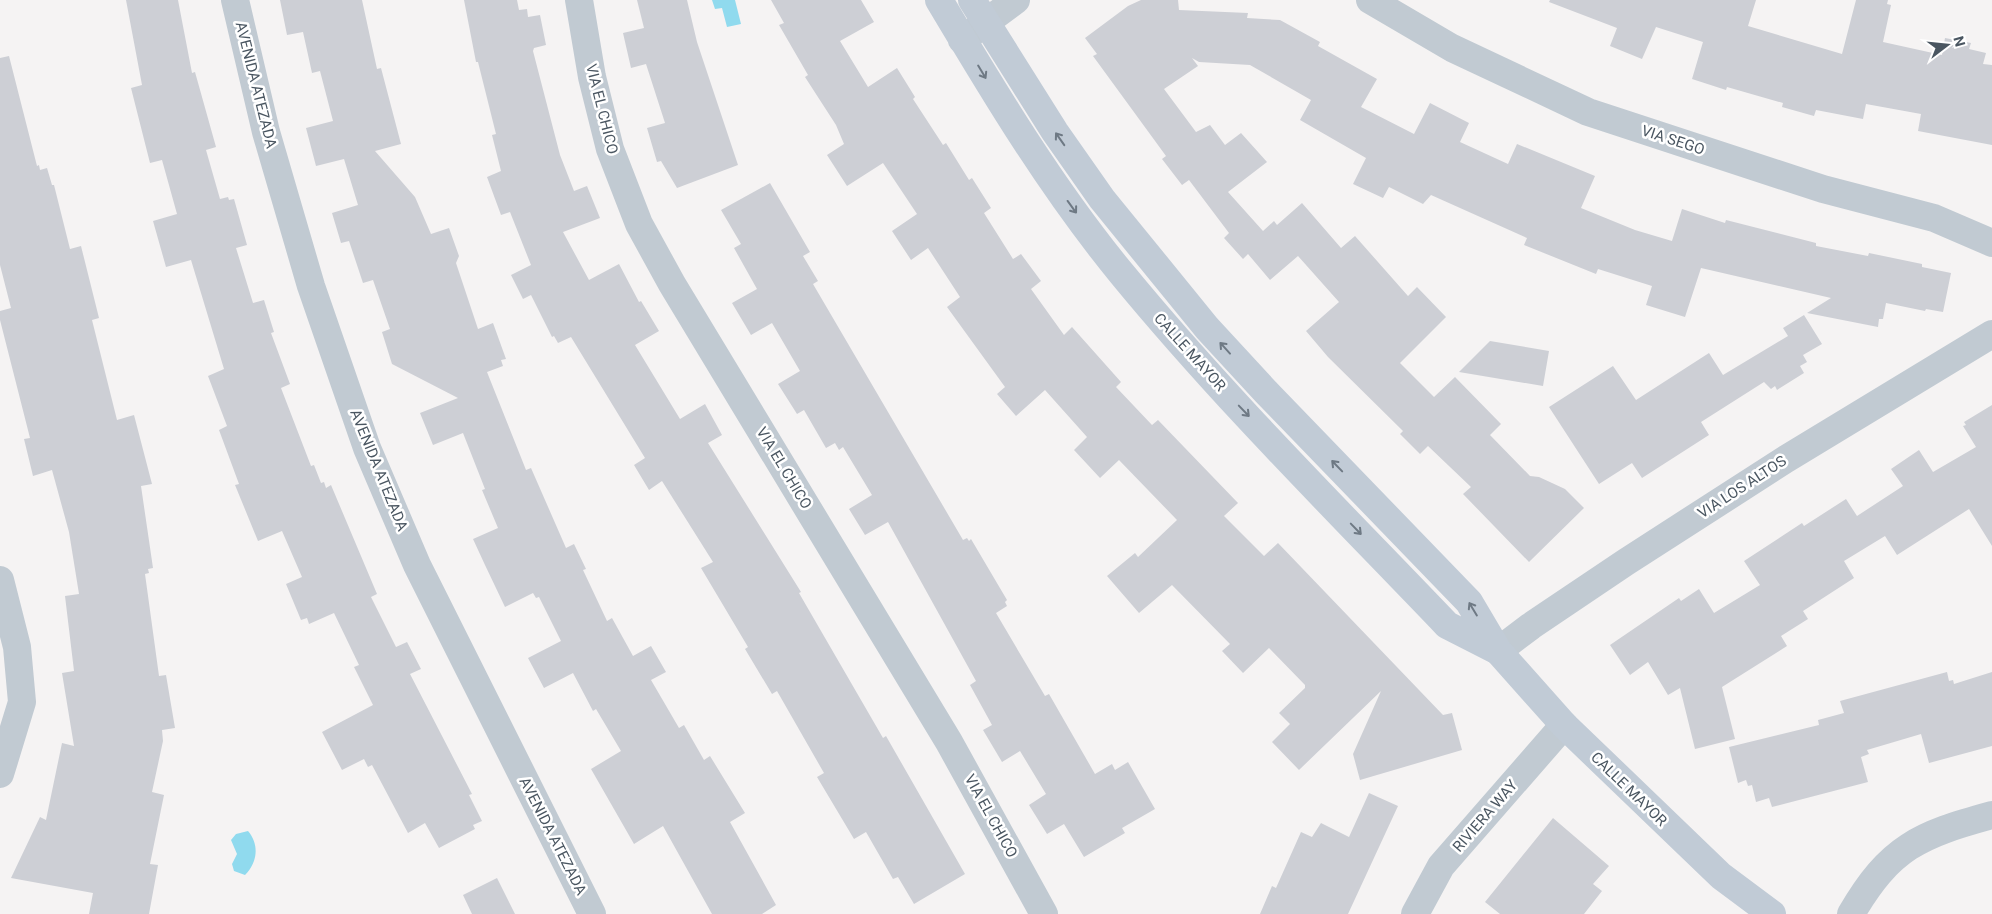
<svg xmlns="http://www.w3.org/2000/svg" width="1992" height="914" font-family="Roboto,sans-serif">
  <rect width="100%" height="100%" fill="#f5f3f3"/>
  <!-- water -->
  <path fill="#90daee" d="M712,0H735L741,24L727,27L722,8L715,9Z
    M248,831C260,845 257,863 245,875L234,871L232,864L237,854L231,840L236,834Z"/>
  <!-- building -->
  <path fill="#cdcfd5" d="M126,0H178L192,73L195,72L216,147L206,150L220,199L228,197L229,200L234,199L247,245L236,248L253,303L264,300L274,332L271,333L290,384L281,388L311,466L314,465L321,483L324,482L326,488L331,485L377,594L371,597L396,647L407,642L421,669L410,674L472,794L469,795L482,821L473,825L475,829L439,848L425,823L408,833L372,765L368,767L364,759L342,770L322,732L373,705L354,667L359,665L334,613L309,624L307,618L301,620L286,584L302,577L282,531L258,541L235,485L239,484L219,430L227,426L208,376L224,369L191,260L166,267L153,221L177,214L162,160L150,163L131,88L142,85Z
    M280,0H362L377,69L381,68L401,144L375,151L415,197L431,234L449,228L459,256L456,263L478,329L493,323L506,359L501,360L503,366L487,372L526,470L531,468L566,548L574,544L586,569L583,570L607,621L612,618L633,656L651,646L666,672L651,680L679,728L684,725L704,760L710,756L745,813L730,822L776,905L762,914H712L663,826L634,844L591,769L621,751L596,709L593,711L573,673L544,688L528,658L561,641L539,597L536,598L533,593L505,607L485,565L473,539L498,528L482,490L485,489L463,433L433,445L420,413L458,398L392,364L382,332L390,329L373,280L363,283L349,241L341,243L332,213L358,205L344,159L316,166L306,128L333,121L320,71L312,73L303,32L287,35Z
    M464,0H517L519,10L527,9L528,17L540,15L546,45L534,48L533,51L560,155L574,191L587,186L600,218L563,232L589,280L619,264L639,302L641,301L659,331L635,345L680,419L705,404L722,435L708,443L801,592L799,593L883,738L886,736L965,874L914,904L898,877L893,879L866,832L854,839L817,777L824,773L777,691L772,694L745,649L748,647L701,568L713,562L662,481L649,490L634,465L645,458L571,337L558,343L554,336L552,337L531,295L523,299L511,275L531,265L510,212L501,215L487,177L501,171L492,135L496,134L478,62H476Z
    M637,0H687L697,42L738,165L677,188L661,161L657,162L647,128L665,123L646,64L631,68L623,33L644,28Z
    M771,0H861L874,22L840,41L868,87L897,68L915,97L913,99L943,145L946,143L969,180L972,178L991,208L984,213L1013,259L1021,254L1041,281L1031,289L1064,335L1072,327L1121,382L1116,387L1152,425L1158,420L1238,503L1224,516L1264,556L1278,543L1443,715L1452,713L1462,750L1360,780L1353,754L1381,691L1299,770L1272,742L1290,724L1279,713L1305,688V685L1269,648L1243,673L1222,651L1230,644L1172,585L1139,613L1107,576L1135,553L1138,557L1177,520L1119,460L1100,478L1074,450L1087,437L1045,390L1016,416L997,394L1005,387L947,307L960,297L928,248L911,260L892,231L917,214L883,163L847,186L827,155L844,144L836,125L805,77L808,75L779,25L784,23Z
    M1141,0H1178L1179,10L1248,13L1247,18L1280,20L1320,42L1318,46L1377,79L1361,107L1414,134L1430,103L1469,123L1460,142L1508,164L1517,144L1595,176L1581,208L1635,230L1672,241L1682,209L1725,223L1726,220L1816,243V246L1868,256L1869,253L1922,264V267L1951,273L1943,312L1926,309L1925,311L1886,303L1883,319H1879L1878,327L1807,313L1831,298L1701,268L1685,317L1646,305L1652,286L1598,269L1596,274L1524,245L1527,238L1431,195L1423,204L1389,187L1383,198L1353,184L1366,158L1300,120L1311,100L1250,65L1199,62L1192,58L1198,66L1164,89L1196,132L1210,125L1225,145L1241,133L1267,162L1228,192L1263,231L1274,221L1277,225L1302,203L1341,248L1355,236L1408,296L1417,287L1446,317L1400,363L1434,397L1455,377L1501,424L1490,435L1530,476L1539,477L1565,489L1584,508L1529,562L1463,494L1471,487L1428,446L1420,454L1400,434L1403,431L1328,357L1306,331L1339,302L1298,256L1270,280L1248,254L1243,259L1224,238L1229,233L1189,180L1182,185L1162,159L1166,156L1093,56L1097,54L1085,38L1128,6Z
    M1550,0H1756L1748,26L1842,54L1856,0H1888L1887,4L1891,5L1883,42L1942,55L1945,38L1971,43L1969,49L1986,53L1983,64L1992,65V145L1918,131L1921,114L1866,104L1863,119L1816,110L1814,116L1782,107L1783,103L1727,87L1726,90L1692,79L1703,42L1656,27L1642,59L1610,46L1617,28L1549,2Z
    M9,56L37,166L39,165L40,170L47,168L52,185H54L70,249L81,246L99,318L92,320L117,420L134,415L152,484L141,486L153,568L148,569L149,573L145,574L159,676L166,675L175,728L162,730L163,741L152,792L164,795L150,864L158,865L149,914H89L93,893L11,878L40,817L46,820L62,743L74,746L62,673L74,671L65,596L79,594L69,532L52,470L33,476L24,439L30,438L0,320V311L11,308L0,265V58Z
    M770,183L810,252L803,256L818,281L813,284L963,540L967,538L969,541L971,539L1007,600L1005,602L1007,606L996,613L1045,696L1049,694L1095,774L1112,764L1115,770L1128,762L1155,809L1122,828L1125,833L1084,857L1064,824L1047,834L1029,805L1046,794L1020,751L1002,762L983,730L992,725L970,685L976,681L888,522L865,535L849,509L872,495L843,447L839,450L835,443L826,448L804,410L797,414L778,384L800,371L772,323L751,335L732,303L757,289L734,248L741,244L721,210Z
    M1804,315L1822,344L1803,355L1807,362L1800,366L1804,373L1777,390L1775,386L1771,389L1764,382L1701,422L1709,435L1642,478L1632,463L1599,484L1549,407L1613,366L1636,400L1709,353L1723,375L1788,336L1783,328Z
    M1490,341L1549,351L1543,386L1459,372Z
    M1992,405V546L1969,509L1897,555L1885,536L1844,561L1854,578L1803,611L1808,619L1781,636L1787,646L1722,687L1735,739L1695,749L1680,688L1668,695L1648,662L1630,675L1610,645L1679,598L1681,601L1699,589L1714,613L1760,585L1744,561L1802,523L1804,526L1846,499L1857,516L1903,486L1891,469L1919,450L1933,472L1976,447L1963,426L1966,425L1964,422Z
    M1947,672L1949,681L1953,680L1954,684L1992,672V746L1929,763L1921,734L1867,750L1869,754L1861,757L1868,782L1772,807L1769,798L1756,802L1752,785L1748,786L1746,780L1738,783L1729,747L1819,725L1818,720L1844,713L1840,701Z
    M1369,793L1398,806L1348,914H1260L1272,886L1276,888L1301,832L1312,837L1321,823L1349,837Z
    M1553,818L1609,866L1593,884L1602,891L1584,914H1500L1485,902Z
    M497,878L515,914H472L463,895Z"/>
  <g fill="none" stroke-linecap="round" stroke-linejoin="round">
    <!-- street -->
    <path stroke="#c1cad2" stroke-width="28" d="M235,0L266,132L311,286L367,448L417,565L592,914
      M579,0L592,77L610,149L639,224L672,284L949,742L1044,914
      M1370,0L1452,48L1588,112L1823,189L1934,218L1992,243
      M962,40L1016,0
      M0,580L17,647L22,702L0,774
      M1498,651L1531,626L1626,562L1786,459L1992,334
      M1415,914L1441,866L1564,725
      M1851,914C1890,847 1919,835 1992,815"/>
    <!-- secondary -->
    <path stroke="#c1cbd6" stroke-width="28" d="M939,0C995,94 1052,189 1122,274C1223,397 1337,510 1447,625L1498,651
      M972,0L1055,132L1102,199L1207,328L1266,392L1469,602L1498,651L1564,725L1721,876L1772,914"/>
  </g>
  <!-- one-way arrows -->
  <defs><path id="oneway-shaft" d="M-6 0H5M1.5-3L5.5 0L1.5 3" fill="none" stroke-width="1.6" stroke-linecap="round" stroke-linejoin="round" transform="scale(1.25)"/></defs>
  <g stroke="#6e7984">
    <use href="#oneway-shaft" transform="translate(982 72) rotate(59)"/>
    <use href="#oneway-shaft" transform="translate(1060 139) rotate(-125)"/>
    <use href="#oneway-shaft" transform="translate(1072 207) rotate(54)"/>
    <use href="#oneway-shaft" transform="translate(1225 348) rotate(-132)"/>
    <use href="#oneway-shaft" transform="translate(1244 411) rotate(46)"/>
    <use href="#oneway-shaft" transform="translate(1337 466) rotate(-134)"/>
    <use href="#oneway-shaft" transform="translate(1356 529) rotate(46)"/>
    <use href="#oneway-shaft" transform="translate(1473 609) rotate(-121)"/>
  </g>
  <g text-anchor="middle" stroke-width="5" stroke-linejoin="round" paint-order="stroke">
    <!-- street labels -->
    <g font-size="15" fill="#4a5661" stroke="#fff">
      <text transform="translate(256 85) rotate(76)" y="5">AVENIDA ATEZADA</text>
      <text transform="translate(602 109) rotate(76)" y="5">VIA EL CHICO</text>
      <text transform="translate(1673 140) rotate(18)" y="5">VIA SEGO</text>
      <text transform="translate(1190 352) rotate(48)" y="5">CALLE MAYOR</text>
      <text transform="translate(784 468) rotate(59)" y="5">VIA EL CHICO</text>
      <text transform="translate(379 470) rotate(68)" y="5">AVENIDA ATEZADA</text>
      <text transform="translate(1742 487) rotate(-33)" y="5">VIA LOS ALTOS</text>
      <text transform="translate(1629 789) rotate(44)" y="5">CALLE MAYOR</text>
      <text transform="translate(991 816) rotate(61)" y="5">VIA EL CHICO</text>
      <text transform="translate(1485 816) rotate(-49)" y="5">RIVIERA WAY</text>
      <text transform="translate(553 836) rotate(63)" y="5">AVENIDA ATEZADA</text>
    </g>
  </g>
  <!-- north arrow -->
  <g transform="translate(1947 45) rotate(74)" stroke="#ffffff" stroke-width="4" paint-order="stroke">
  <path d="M0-4L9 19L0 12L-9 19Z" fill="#4a5661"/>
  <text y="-8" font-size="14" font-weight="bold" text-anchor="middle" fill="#4a5661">N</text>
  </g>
</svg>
